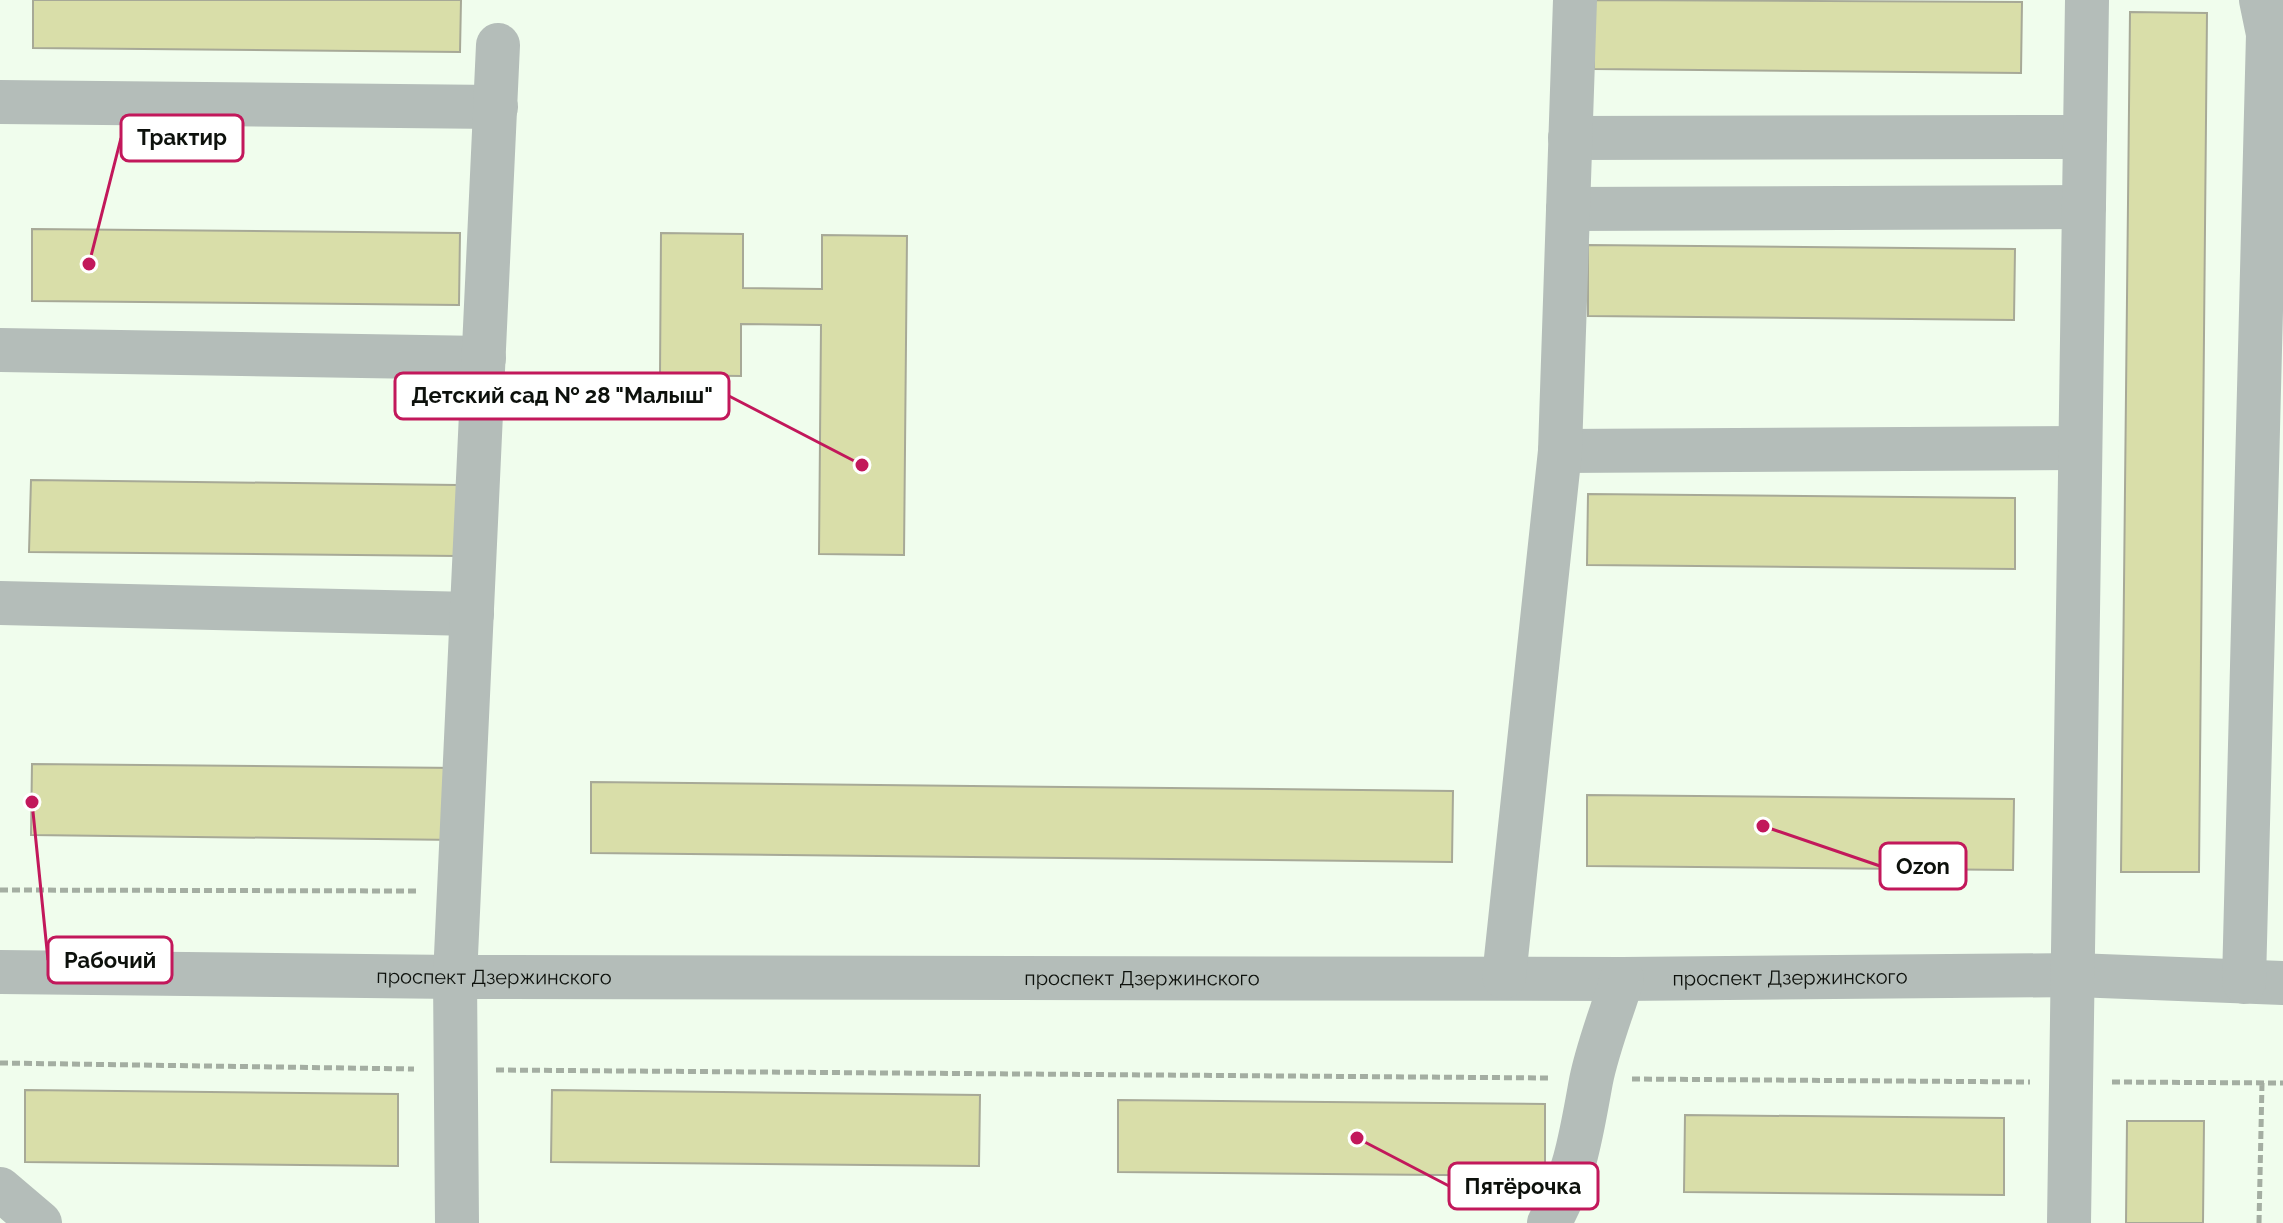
<svg xmlns="http://www.w3.org/2000/svg" width="2283" height="1223" font-family="Raleway,sans-serif">
  <rect width="100%" height="100%" fill="#f0fded"/>
  <!-- building -->
  <path fill="#d9dea9" stroke="#a7a997" stroke-width="2" d="M33,0H461L460,52L33,48Z
    M1594,0L2022,2L2021,73L1594,69Z
    M2130,12L2207,13L2199,872H2121Z
    M32,229L460,233L459,305L32,301Z
    M661,233L743,234V288L822,289V235L907,236L904,555L819,554L821,325L741,324V376L660,375Z
    M1588,245L2015,249L2014,320L1588,316Z
    M31,480L457,485V556L29,552Z
    M1588,494L2015,498V569L1587,565Z
    M32,764L459,768L458,840L31,835Z
    M591,782L1453,791L1452,862L591,853Z
    M1587,795L2014,799L2013,870L1587,866Z
    M25,1090L398,1094V1166L25,1162Z
    M552,1090L980,1095L979,1166L551,1162Z
    M1118,1100L1545,1104V1176L1118,1172Z
    M1685,1115L2004,1118V1195L1684,1192Z
    M2127,1121H2204L2203,1223H2126Z"/>
  <g fill="none" stroke-linecap="round" stroke-linejoin="round">
    <!-- path -->
    <path stroke="#a4aea2" stroke-width="5" stroke-dasharray="8 4" stroke-linecap="butt" d="M0,890L419,891
      M0,1063L414,1069
      M496,1070L1550,1078
      M1632,1079L2030,1082
      M2112,1082L2283,1083
      M2259,1223L2262,1083"/>
    <!-- minor -->
    <g stroke="#b4bdb9" stroke-width="44">
      <path d="M0,102L496,107"/>
      <path d="M1570,138L2085,137"/>
      <path d="M1568,209L2084,207"/>
      <path d="M0,350L484,358"/>
      <path d="M1560,451L2080,448"/>
      <path d="M0,603L472,614"/>
      <path id="s1" d="M0,972L455,977L1622,979L2075,975L2283,983"/>
      <path d="M1504,977L1560,451L1575,0"/>
      <path d="M2244,982L2268,34L2261,0"/>
      <path d="M0,1189L40,1223"/>
      <path d="M457,1223L455,977L498,45"/>
      <path d="M1549,1223C1575,1179 1582,1130 1591,1081C1598,1046 1612,1012 1622,979"/>
      <path d="M2069,1223L2087,0"/>
    </g>
  </g>
  <g text-anchor="middle" stroke-width="8" stroke-linejoin="round" paint-order="stroke">
    <!-- street labels -->
    <g font-size="20" fill="#0d110c" stroke="#fff">
      <text dy="7" stroke="none"><textPath href="#s1" startOffset="494">проспект Дзержинского</textPath></text>
      <text dy="7" stroke="none"><textPath href="#s1" startOffset="1142">проспект Дзержинского</textPath></text>
      <text dy="7" stroke="none"><textPath href="#s1" startOffset="1790">проспект Дзержинского</textPath></text>
    </g>
  </g>
  <!-- callouts -->
  <path fill="none" stroke="#c2185b" stroke-width="3" d="M89 264L121 138M862 465L729 396M1763 826L1880 866M32 802L48 960M1357 1138L1449 1186"/>
  <g fill="#c2185b" stroke="#fff" stroke-width="3">
    <circle cx="89" cy="264" r="8"/>
    <circle cx="862" cy="465" r="8"/>
    <circle cx="1763" cy="826" r="8"/>
    <circle cx="32" cy="802" r="8"/>
    <circle cx="1357" cy="1138" r="8"/>
  </g>
  <g fill="#fff" stroke="#c2185b" stroke-width="3">
    <rect x="121" y="115" width="122" height="46" rx="8"/>
    <rect x="395" y="373" width="334" height="46" rx="8"/>
    <rect x="1880" y="843" width="86" height="46" rx="8"/>
    <rect x="48" y="937" width="124" height="46" rx="8"/>
    <rect x="1449" y="1163" width="149" height="46" rx="8"/>
  </g>
  <g font-size="22" text-anchor="middle" font-weight="bold" fill="#0d110c">
    <text x="182" y="145">Трактир</text>
    <text x="562" y="403">Детский сад № 28 "Малыш"</text>
    <text x="1923" y="874">Ozon</text>
    <text x="110" y="968">Рабочий</text>
    <text x="1523" y="1194">Пятёрочка</text>
  </g>
</svg>
